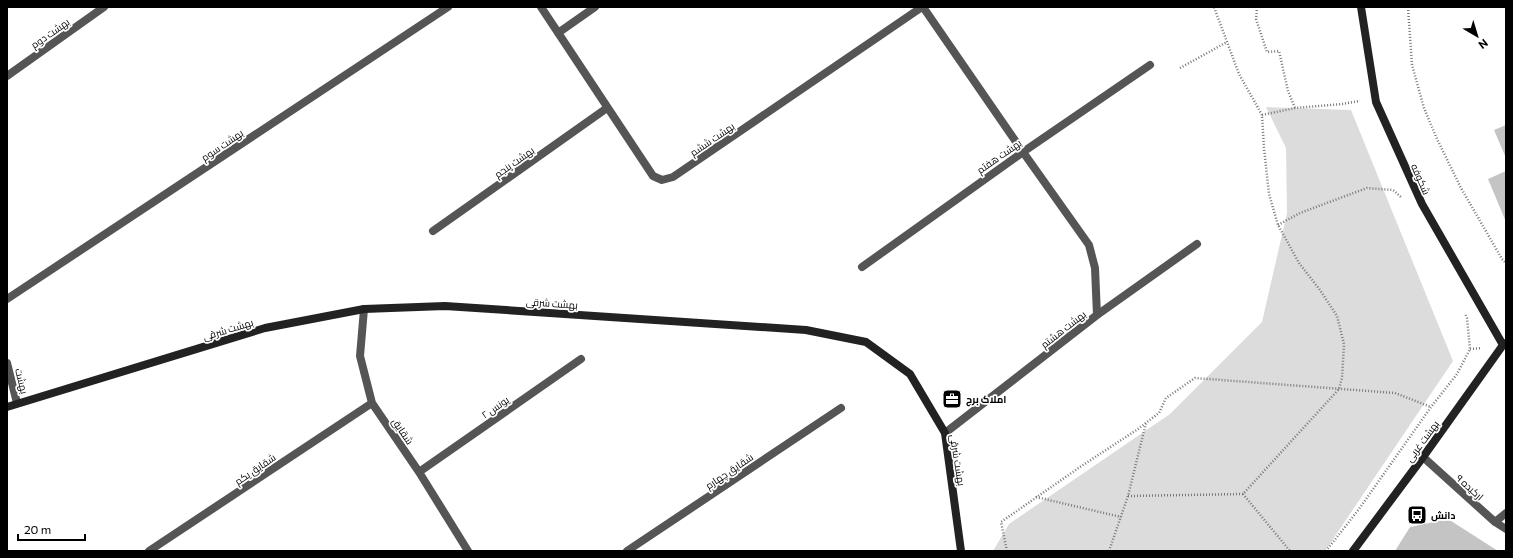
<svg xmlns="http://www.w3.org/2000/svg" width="1513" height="558" font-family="Commissioner,Cairo,sans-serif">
  <rect width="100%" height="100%" fill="#fff"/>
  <!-- green -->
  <path fill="#dcdcdc" d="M1266,107L1351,110L1453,361L1325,551H993L1009,524L1170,414L1262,322L1287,213L1286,148Z"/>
  <!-- building -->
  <path fill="#c4c4c4" d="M1506,125V158L1494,130Z
    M1506,171V222L1488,179Z
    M1448,519L1498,551H1395L1410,527Z"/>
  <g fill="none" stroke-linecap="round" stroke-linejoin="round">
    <!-- path -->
    <path stroke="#777" stroke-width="2.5" stroke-dasharray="1 2" stroke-linecap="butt" d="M1257,7L1256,19L1267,52L1279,51L1288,91L1295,108
      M1408,7L1412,65L1424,108L1437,139L1461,188L1502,259L1506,263
      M1180,68L1227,42
      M1262,115L1295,108L1342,104L1360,101
      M1278,225L1300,213L1367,188L1393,190L1401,197
      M1470,349L1482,348
      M1243,494L1290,551
      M1128,496L1243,494L1339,389L1342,378L1344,344L1337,316L1320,290L1299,263L1278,225L1269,194L1264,148L1262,115L1239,74L1214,7
      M1036,497L1121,517
      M1007,551L1001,522L1080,467L1138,429L1159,413L1166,398L1195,378L1395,393L1431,407
      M1109,551L1128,496L1146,423
      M1326,551L1359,509L1431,407L1457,374L1470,349L1467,318L1465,313"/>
    <!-- street -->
    <path stroke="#555" stroke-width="8" d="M541,7L653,176L662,180L673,177L922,7
      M923,7L1023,152L1089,245L1095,268L1097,315
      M558,33L595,7
      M7,76L104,7
      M433,231L607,108
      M862,267L1023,152L1150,65
      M7,299L448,7
      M364,309L360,356L372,403L419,472L468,551
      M7,363L17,403
      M945,433L1097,315L1197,244
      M1423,457L1495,522L1506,529
      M419,472L581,359
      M1495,522L1506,513
      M149,551L372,403
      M627,551L841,408"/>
    <!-- secondary -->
    <path stroke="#222" stroke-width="8" d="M1361,7L1376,102L1422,204L1503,345
      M7,407L265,328L364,309L445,306L806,330L866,342L910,374L945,433L961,551
      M1353,551L1423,457L1503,345L1506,343"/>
  </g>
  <!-- icons -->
  <defs>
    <g id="office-square" transform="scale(1)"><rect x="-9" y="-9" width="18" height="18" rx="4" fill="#000" stroke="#fff"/><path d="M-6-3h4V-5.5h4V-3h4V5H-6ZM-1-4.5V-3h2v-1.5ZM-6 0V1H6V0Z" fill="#fff"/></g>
    <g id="bus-square" transform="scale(1)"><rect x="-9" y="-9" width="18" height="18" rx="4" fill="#000" stroke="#fff"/><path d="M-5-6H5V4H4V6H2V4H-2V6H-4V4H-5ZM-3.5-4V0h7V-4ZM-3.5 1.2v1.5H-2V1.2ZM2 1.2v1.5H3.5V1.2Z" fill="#fff"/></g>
  </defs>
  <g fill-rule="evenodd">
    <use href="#office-square" x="952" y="399"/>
    <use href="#bus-square" x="1417" y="515"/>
  </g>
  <g text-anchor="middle" stroke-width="3.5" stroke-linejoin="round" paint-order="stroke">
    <!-- street labels -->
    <g font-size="10" fill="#000" stroke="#fff">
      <text transform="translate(50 33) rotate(-35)" y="4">بهشت دوم</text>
      <text transform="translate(712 139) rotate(-34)" y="4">بهشت ششم</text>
      <text transform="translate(222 145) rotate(-34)" y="4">بهشت سوم</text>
      <text transform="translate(999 156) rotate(-35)" y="4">بهشت هفتم</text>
      <text transform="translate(514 162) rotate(-35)" y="4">بهشت پنجم</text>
      <text transform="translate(1421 179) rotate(66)" y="4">شکوفه</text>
      <text transform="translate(552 303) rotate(4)" y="4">بهشت شرقی</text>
      <text transform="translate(228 329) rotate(-17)" y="4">بهشت شرقی</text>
      <text transform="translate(1063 329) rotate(-38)" y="4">بهشت هشتم</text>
      <text transform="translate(22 381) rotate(76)" y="4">بهشت</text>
      <text transform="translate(495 407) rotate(-35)" y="4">یونس ۲</text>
      <text transform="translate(403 431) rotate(56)" y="4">شقایق</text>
      <text transform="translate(1422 441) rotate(-54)" y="4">بهشت غربی</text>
      <text transform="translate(958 460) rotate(81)" y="4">بهشت شرقی</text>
      <text transform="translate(255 469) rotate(-34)" y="4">شقایق یکم</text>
      <text transform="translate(729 471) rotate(-34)" y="4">شقایق چهارم</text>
      <text transform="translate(1470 487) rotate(42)" y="4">ارکیده ۹</text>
    </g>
    <!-- poi labels -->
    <g font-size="10" font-weight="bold" fill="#000" stroke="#fff" text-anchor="start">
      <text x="966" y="403">املاک برج</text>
      <text x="1431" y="519">دانش</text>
    </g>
  </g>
  <!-- border -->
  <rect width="1513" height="558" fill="none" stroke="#000000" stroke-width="16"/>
  <!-- north arrow -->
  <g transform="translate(1477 36) rotate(142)" stroke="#ffffff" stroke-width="3" paint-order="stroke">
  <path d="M0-3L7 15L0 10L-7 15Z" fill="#000000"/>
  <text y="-6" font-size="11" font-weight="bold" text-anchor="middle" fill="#000000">N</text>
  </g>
  <!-- scale -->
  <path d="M18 534v6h67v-6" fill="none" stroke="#000000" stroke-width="2"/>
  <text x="24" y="534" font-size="12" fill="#000000" stroke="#ffffff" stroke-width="3" paint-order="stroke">20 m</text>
</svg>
